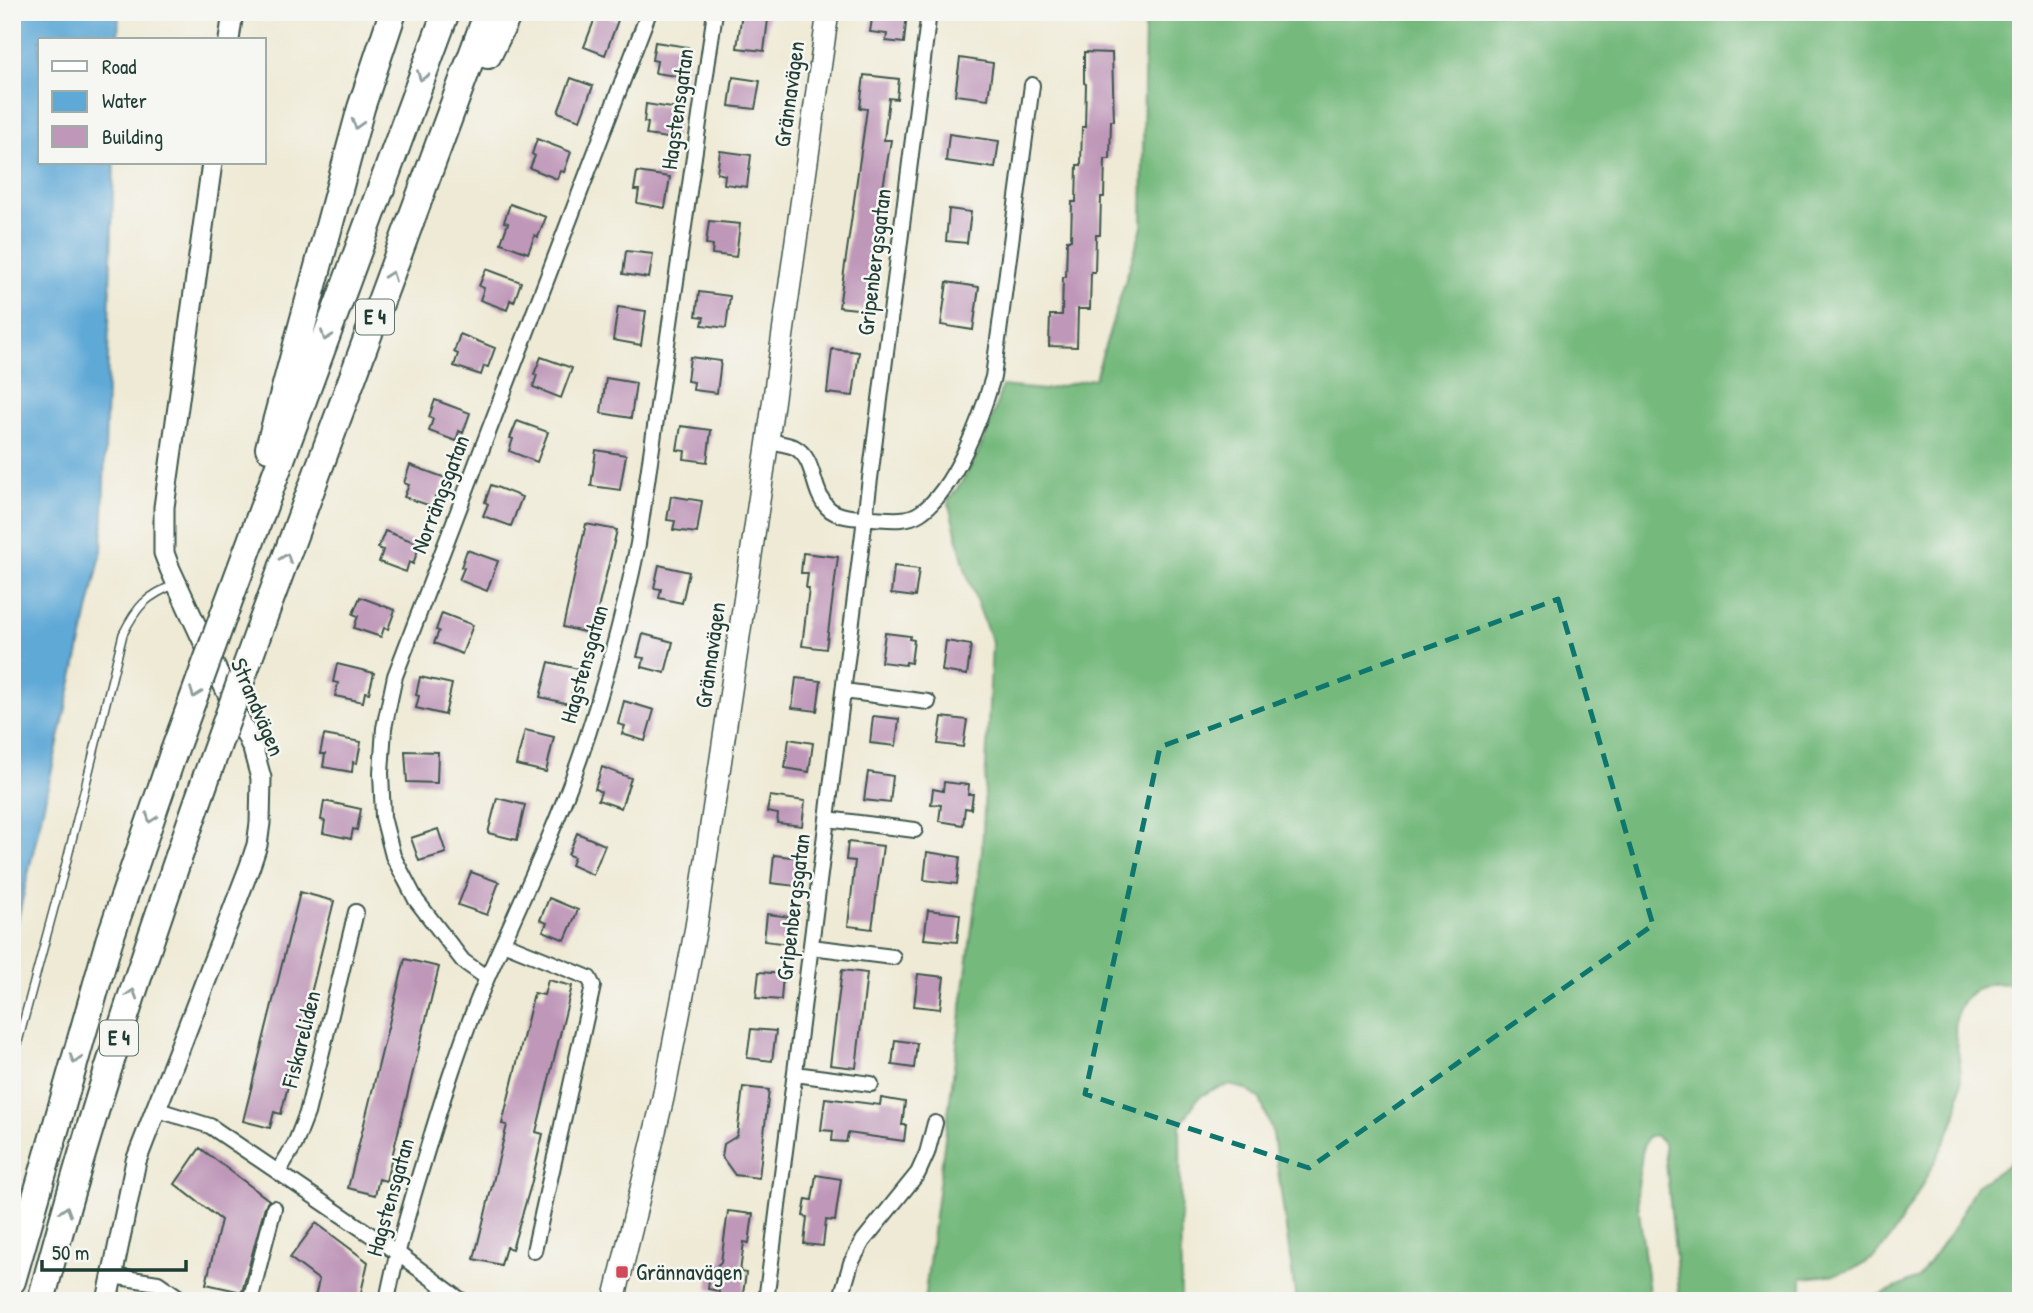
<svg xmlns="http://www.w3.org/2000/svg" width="2033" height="1313" font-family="'Patrick Hand',sans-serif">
  <rect width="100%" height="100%" fill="#f6f6f2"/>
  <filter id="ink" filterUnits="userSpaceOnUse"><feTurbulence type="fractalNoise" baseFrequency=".0143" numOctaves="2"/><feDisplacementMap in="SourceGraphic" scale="14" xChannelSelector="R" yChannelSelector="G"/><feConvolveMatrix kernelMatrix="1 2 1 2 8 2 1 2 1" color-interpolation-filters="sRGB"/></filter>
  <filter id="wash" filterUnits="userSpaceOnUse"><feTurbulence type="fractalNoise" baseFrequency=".00686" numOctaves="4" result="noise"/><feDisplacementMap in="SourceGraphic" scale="28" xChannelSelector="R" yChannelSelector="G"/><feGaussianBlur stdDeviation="1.57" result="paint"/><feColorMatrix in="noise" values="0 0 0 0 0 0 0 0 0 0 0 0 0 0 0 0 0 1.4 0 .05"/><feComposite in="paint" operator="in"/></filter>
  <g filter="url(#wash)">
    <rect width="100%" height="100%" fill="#efead5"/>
    <!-- forest -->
    <path fill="#75b97d" stroke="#4a7b58" stroke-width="2" d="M1145,12H2021V987C1994,978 1965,986 1957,1015C1951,1035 1962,1059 1961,1079C1960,1091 1958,1109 1954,1121C1943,1148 1894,1242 1873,1258C1852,1274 1827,1276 1802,1278V1290L1816,1301H1767L1751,1296L1745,1301H1680L1664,1143L1654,1135L1647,1137L1642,1153L1637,1194L1650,1301H1296L1273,1134L1260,1099L1245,1089L1229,1085L1212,1090L1198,1098L1180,1126L1181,1301H924L982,850L992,643L966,572L948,501C976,466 990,428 1002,386L1044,390L1095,378L1142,227Z
      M2021,1149V1301H1866L1918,1278L1952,1231L1976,1186L2008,1165Z"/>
    <!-- water -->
    <path fill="#5fa9d7" stroke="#3f7386" stroke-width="2" d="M12,12H119L118,40H40V163H114L102,550L12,945Z"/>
    <g id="blocks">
      <!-- building -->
      <path fill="#bf98b9" d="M742,12H769L764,51L737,48Z
        M873,12H907L904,43L886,41L887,34L870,32Z
        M597,13L618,20L605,55L584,47Z
        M655,42L688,47L684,77L655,73L657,61L652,60Z
        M1084,52L1112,53L1114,121H1111L1110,159H1105L1104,197H1101L1100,235H1096L1095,272H1091L1090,309H1078L1077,347L1049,346L1050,315H1062L1063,277H1066L1067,240H1071L1072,202H1076L1077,165H1081L1082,127H1085L1086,84L1084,83Z
        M960,58L993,63L988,99L955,95Z
        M864,75L899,79L897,99L889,98L884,140H891L879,211H881L878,238H875L866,310L839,307L867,109L860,108Z
        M733,77L760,81L755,109L729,106Z
        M571,78L593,86L580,120L558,112Z
        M646,104L679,109L675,139L646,135L648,123L644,122Z
        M949,134L999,141L995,168L946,161Z
        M537,139L571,152L564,172L560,171L557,179L530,168L535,156L532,154Z
        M720,151L751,155L747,187L724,184L725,175L717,173Z
        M637,172L670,177L665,208L637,203L639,190H634Z
        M510,204L546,217L538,237L535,235L528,253L501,243L508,223L504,222Z
        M949,209L971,212L967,243L946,241Z
        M709,221L740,224L736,257L712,254L713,245L706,244Z
        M626,251L653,254L649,278L623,274Z
        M486,269L521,282L514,302L510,300L507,310L480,300L484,288L479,286Z
        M947,282L979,287L973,330L941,325Z
        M699,292L730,296L726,328L702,325L704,317L696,316Z
        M618,307L646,311L641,345L613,340Z
        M460,334L495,348L488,367L484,366L481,375L454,366L458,354L454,352Z
        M832,349L859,352L853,396L827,393Z
        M541,357L572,368L561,398L533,387L537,375L534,374Z
        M690,357L721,361L717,393L693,390L694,382L687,381Z
        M606,378L636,383L631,418L601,413Z
        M435,400L470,413L463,433L459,431L456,441L429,431L433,419L429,417Z
        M517,421L548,432L537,462L509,451L513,439L510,438Z
        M681,426L711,430L707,462L684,459L685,451L677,450Z
        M596,450L626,455L620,490L591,486Z
        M410,465L446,478L438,498L435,497L431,506L404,497L409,485L404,483Z
        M491,485L522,497L511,526L483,516L488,504L485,502Z
        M671,496L702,501L697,533L673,530L675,521L667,520Z
        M586,524L617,530L592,634L563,627Z
        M385,531L420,544L413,564L409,562L406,572L379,562L383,550L378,548Z
        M467,550L498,561L487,591L459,580L464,568L461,567Z
        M803,553L838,557L826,649L802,646L809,588H806L808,573H801Z
        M659,565L689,572L682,603L659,598L661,589L654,588Z
        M894,566L919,569L915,597L891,594Z
        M360,597L395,610L388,629L384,628L381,637L354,628L358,616L353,614Z
        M442,613L473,625L462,654L434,643L439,631L436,630Z
        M885,633L910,636L909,639L914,640L911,663L906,662L905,665L881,662Z
        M643,634L673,642L665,673L642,667L644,658L637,657Z
        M946,641L971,645L967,675L942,671Z
        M549,662L578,669L569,704L540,697Z
        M337,664L374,673L369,693L365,692L363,702L335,696L338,683L333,682Z
        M420,677L452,684L445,715L416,708L419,696L416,695Z
        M796,678L821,681L817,711L792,708Z
        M624,701L654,710L645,741L622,734L625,726L618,724Z
        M873,716L899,719L896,746L870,743Z
        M942,717L967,720L963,747L938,744Z
        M525,730L554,737L546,772L516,765Z
        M324,735L361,742L357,763L353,762L352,772L323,767L325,754H320Z
        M789,739L813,743L809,772L785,768Z
        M405,751L438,752L437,783L407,782Z
        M602,767L631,778L621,808L598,800L601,792L595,789Z
        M868,772L893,776L890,803L864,800Z
        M944,782L969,785L968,794H973L971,809L965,808L963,825L939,821L941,805L931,804L933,789L943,791Z
        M770,796L805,801L802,826L777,823L778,814L767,812Z
        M497,798L525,805L517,840L488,833Z
        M324,801L361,809L357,830L353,829L351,839L323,833L325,821L321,820Z
        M438,829L446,853L419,861L411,838Z
        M577,833L605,845L593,875L571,865L574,857L568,855Z
        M848,842L883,846L872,929L848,926L855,861L846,860Z
        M927,852L960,857L957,884L924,880Z
        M774,855L799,858L796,886L771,883Z
        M471,872L499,882L487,915L458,905Z
        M300,892L334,901L281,1114L274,1112L270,1128L243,1121Z
        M549,898L578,910L565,940L543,931L547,923L540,920Z
        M928,910L960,914L957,942L924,939Z
        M767,914L791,917L788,944L764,941Z
        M405,959L439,967L386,1181L379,1179L375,1195L348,1188Z
        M842,970L867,973L856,1068L830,1065Z
        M759,972L783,974L781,1000L756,998Z
        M918,974L944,977L940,1009L914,1006Z
        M548,980L572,986L536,1132L543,1134L531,1185L512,1249L506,1247L501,1265L474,1259L507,1125L502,1124L534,993L544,995Z
        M751,1029L776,1031L772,1061L747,1058Z
        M895,1040L917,1043L914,1068L892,1065Z
        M743,1087L769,1090L759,1178L735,1175L722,1157L724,1144L737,1136Z
        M825,1098L880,1105L881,1098L905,1102L902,1125H906L904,1141L848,1133L846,1142L832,1141L833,1131L821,1130Z
        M200,1148L269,1200L265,1206L242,1292L206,1284L221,1220L175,1184Z
        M816,1175L841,1179L835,1221L826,1220L823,1246L804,1244L807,1217L803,1216L806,1199L812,1200Z
        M728,1211L753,1214L749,1243L744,1242L740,1272L746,1273L742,1301H718L719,1291L708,1289L710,1272L721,1262Z
        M316,1223L368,1262L359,1301H314L319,1280L290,1258Z"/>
    </g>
  </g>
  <g filter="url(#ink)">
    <use href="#blocks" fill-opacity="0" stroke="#3e574c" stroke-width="2"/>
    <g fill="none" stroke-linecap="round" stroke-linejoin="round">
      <!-- service casing -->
      <g stroke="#3e574c" stroke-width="10">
        <path id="service" d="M12,1064L68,856L123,634C137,606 146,596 176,584"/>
      </g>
      <!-- minor casing -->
      <g stroke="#3e574c" stroke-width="18">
        <path id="minor" d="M768,440C776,443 786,444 794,447C816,458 811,490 827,507C837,518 858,518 873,518C889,519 906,522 920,513C955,490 982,415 993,377L1032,85
          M844,691L928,702
          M827,819L915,830
          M503,943L582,975L589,978L593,986L534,1251
          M811,947L893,957
          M487,978L463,961L416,900L393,856L383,817L381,773L384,728L395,676L649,12
          M795,1074L871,1084
          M155,1109L210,1126L396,1252L462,1301
          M278,1172L295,1144L307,1113L356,912
          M112,1276L158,1283L184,1301
          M248,1301L252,1293L274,1208
          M387,1301C396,1252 410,1205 425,1157C443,1097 462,1036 487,978C519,905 554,833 580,758C604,688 623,617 638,544L715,12
          M766,1301L929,12
          M840,1301L851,1263L863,1241L918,1173L927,1153L935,1123"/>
      </g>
      <!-- tertiary casing -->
      <g stroke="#3e574c" stroke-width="23">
        <path id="tertiary" d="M229,40L233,12
          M107,1301L136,1161L250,866L257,845L260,823L261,778L253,749L170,569L164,553V507L212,163"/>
      </g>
      <!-- secondary casing -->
      <g stroke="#3e574c" stroke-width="24">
        <path id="secondary" d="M614,1301L663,1098L696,927L768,440L828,12"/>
      </g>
      <!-- motorway casing -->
      <g stroke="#3e574c" stroke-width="30">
        <path id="motorway" d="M488,55L509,12
          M269,448L361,108L393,12
          M227,606L446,12
          M262,622L488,12
          M12,1281L109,941L173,754
          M41,1301C87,1124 146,950 206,778"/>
      </g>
      <!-- service -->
      <use href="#service" stroke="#fff" stroke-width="7"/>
      <!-- minor -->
      <use href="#minor" stroke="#fff" stroke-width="14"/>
      <!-- tertiary -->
      <use href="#tertiary" stroke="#fff" stroke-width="19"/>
      <!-- secondary -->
      <use href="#secondary" stroke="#fff" stroke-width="21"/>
      <!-- motorway -->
      <use href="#motorway" stroke="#fff" stroke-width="26"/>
      <!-- motorway-bridge casing -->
      <g stroke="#3e574c" stroke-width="30" stroke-linecap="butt">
        <path id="motorway-bridge" d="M173,754L227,606
          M206,778L262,622"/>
      </g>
      <!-- motorway-bridge -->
      <use href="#motorway-bridge" stroke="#fff" stroke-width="26"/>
    </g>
    <!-- one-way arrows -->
    <defs><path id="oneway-chevron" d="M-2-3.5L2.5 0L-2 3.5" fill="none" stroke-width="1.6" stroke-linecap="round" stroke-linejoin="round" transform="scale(1.75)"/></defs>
    <g stroke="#8f9e9a">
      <use href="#oneway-chevron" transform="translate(422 76) rotate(110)"/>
      <use href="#oneway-chevron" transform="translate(357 124) rotate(106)"/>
      <use href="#oneway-chevron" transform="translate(391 276) rotate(-70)"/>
      <use href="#oneway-chevron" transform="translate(326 336) rotate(110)"/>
      <use href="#oneway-chevron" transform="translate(286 558) rotate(-70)"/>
      <use href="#oneway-chevron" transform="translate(195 693) rotate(110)"/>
      <use href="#oneway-chevron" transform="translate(151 818) rotate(109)"/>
      <use href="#oneway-chevron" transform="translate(132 994) rotate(-73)"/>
      <use href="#oneway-chevron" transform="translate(75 1059) rotate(106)"/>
      <use href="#oneway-chevron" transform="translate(66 1211) rotate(-73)"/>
    </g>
  </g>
  <!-- marked area -->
  <path fill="none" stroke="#0f766e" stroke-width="5" stroke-dasharray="14 9" stroke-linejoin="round" d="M1558,599L1653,925L1309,1168L1085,1094L1160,747Z"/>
  <!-- markers -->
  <rect fill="#d1495b" stroke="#f6f6f2" stroke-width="2.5" x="615" y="1265" width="14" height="14" rx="3.5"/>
  <g text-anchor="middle" stroke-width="5" stroke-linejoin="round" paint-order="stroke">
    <!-- shield labels -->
    <g fill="#f6f6f2" stroke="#60746d" stroke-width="2">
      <rect x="356" y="299.5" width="38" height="35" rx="5"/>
      <rect x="100" y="1020.5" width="38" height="35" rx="5"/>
    </g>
    <g font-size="21" font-weight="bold" fill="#1f3d34">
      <text x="375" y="324">E 4</text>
      <text x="119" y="1045">E 4</text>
    </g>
    <!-- street labels -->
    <g font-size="23" fill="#1f3d34" stroke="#f6f6f2">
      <text transform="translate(789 94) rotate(-82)" y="8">Grännavägen</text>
      <text transform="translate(677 109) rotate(-82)" y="8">Hagstensgatan</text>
      <text transform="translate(874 262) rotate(-83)" y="8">Gripenbergsgatan</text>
      <text transform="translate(440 494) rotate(-69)" y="8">Norrängsgatan</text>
      <text transform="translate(710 655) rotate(-82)" y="8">Grännavägen</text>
      <text transform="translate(584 664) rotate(-74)" y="8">Hagstensgatan</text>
      <text transform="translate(258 707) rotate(67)" y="8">Strandvägen</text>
      <text transform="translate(793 907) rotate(-83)" y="8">Gripenbergsgatan</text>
      <text transform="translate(301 1039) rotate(-76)" y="8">Fiskareliden</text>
      <text transform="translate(390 1197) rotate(-74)" y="8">Hagstensgatan</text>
    </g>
    <!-- poi labels -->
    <g font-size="23" fill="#1f3d34" stroke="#f6f6f2" text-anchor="start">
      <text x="636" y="1280">Grännavägen</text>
    </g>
  </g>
  <!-- margin -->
  <rect width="2033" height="1313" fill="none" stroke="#f6f6f2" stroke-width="42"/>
  <!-- legend -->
  <rect x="38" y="38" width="228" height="126" fill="#f6f6f2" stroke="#a0aca6" stroke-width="2"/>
  <rect x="52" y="61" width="35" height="10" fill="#ffffff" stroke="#a0aca6" stroke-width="2"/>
  <text x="102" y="74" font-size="21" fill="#1f3d34">Road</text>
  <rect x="52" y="91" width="35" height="21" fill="#5fa9d7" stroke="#a0aca6" stroke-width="2"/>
  <text x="102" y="108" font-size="21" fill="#1f3d34">Water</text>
  <rect x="52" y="126" width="35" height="21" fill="#bf98b9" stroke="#a0aca6" stroke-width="2"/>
  <text x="102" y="144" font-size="21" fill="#1f3d34">Building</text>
  <!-- scale -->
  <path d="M42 1260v10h144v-10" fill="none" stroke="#1f3d34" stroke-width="3.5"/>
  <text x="52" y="1260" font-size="21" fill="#1f3d34" stroke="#f6f6f2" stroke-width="5" paint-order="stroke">50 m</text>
</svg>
